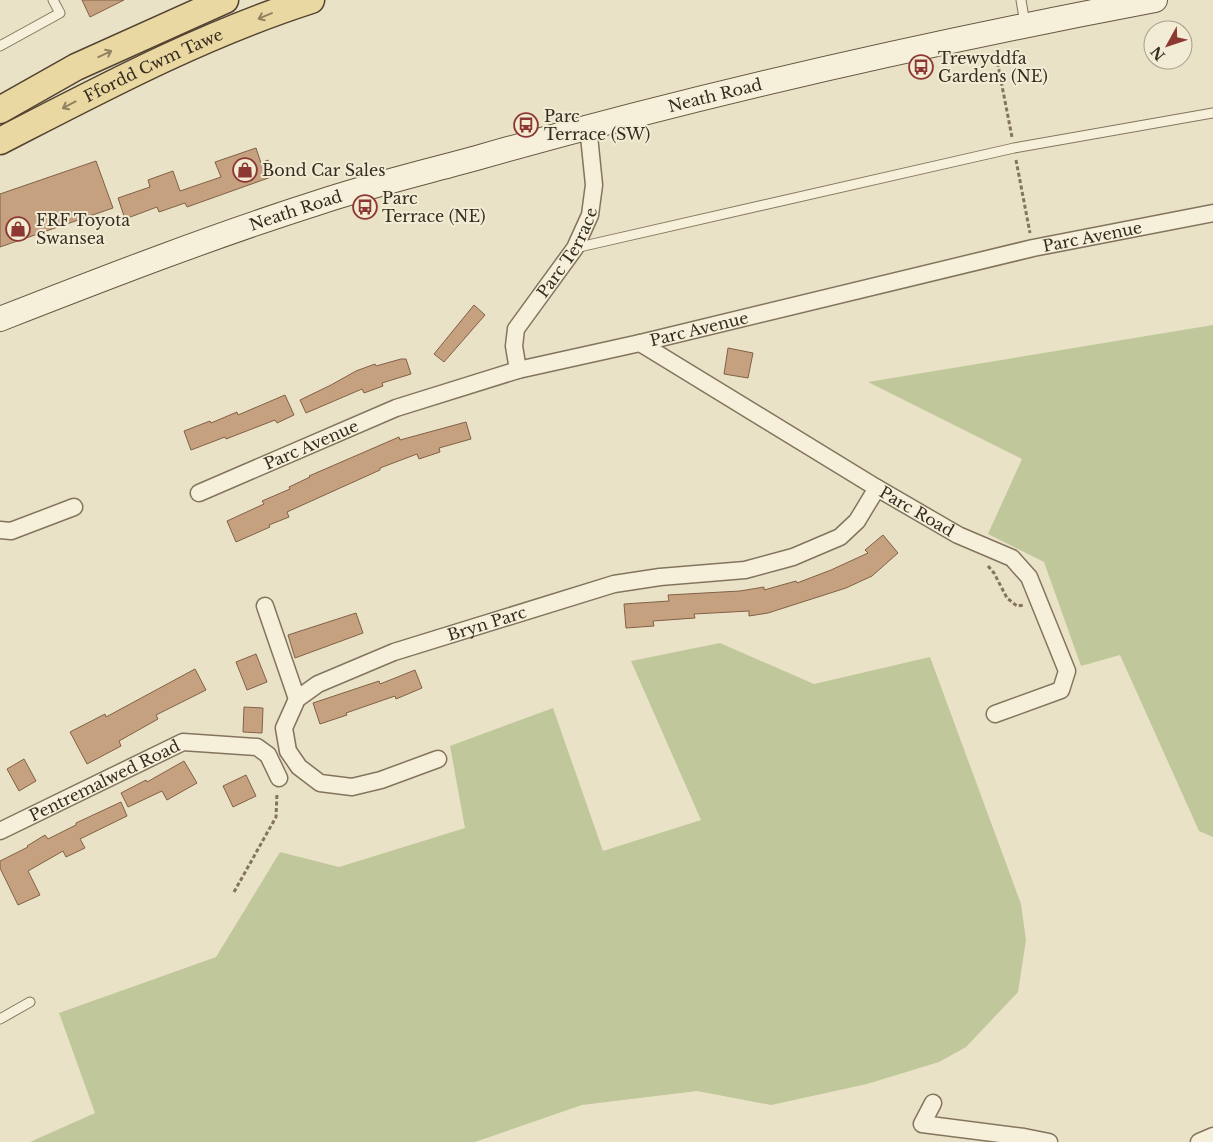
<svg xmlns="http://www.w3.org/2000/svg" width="1213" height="1142" font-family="'Libre Baskerville',serif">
  <rect width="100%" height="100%" fill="#eae2c6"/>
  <!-- green -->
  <path fill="#c0c89b" d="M1213,325V837L1199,831L1120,655L1081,666L1044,562L988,534L1022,459L868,382Z
    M720,643L814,684L930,657L1021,904L1026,940L1018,992L966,1047L939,1062L867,1084L771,1105L697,1091L582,1105L475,1142H30L95,1113L59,1013L216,957L280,852L339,867L465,828L450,746L553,708L603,851L701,820L631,661Z"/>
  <!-- building -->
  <path fill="#c5a180" stroke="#816146" d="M82,0H124L90,17Z
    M256,148L261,163L268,160L274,176L187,207L185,203L159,212L157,207L125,219L118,198L150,187L148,180L173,171L180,191L221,177L215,162Z
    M96,161L113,208L0,247V194Z
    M474,305L485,315L444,362L434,354Z
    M728,348L753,353L748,378L724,374Z
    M401,359H406L411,374L382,383L383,386L364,393L362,389L306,413L300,400L331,385L356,371L375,364L376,366Z
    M285,395L294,415L277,423L275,420L226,439L225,437L191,450L184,431L210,421L211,423L237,412L238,415Z
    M466,422L471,439L439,448L440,452L419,459L417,454L380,468V470L287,512L289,517L269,525L270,527L236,542L227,521L264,504L262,501L290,489L289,487L310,477L309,476L399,437L400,440Z
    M883,535L898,553L872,576L846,588L768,613L749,616V611L694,614L695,618L653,621L654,626L626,628L624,604L669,601L668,595L740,591L764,587V590L796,581L797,583L831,570L868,553L865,550Z
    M356,613L363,633L295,658L288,635Z
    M256,654L267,682L247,690L236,662Z
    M195,669L206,690L156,715L158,719L119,741L121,746L87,764L70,732L105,714L106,717Z
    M415,670L422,688L396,699L395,696L346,713L347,715L320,724L313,703L379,681L380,684Z
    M244,707L263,708L262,733L243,732Z
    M24,759L36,781L19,791L7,769Z
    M184,761L197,783L167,800L162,791L128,807L121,793L146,780L147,782Z
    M246,775L256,796L233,807L223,786Z
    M121,802L127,816L80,839L85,848L66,857L63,851L28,871L40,895L18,905L0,868V861L28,847L27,846L45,835L48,839L76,825V823Z"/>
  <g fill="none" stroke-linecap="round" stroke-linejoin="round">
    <!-- lane casing -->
    <g stroke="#84745e" stroke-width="11">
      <path id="lane" d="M1021,0L1025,24
        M0,46L60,13L53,0
        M575,248L1014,148L1213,113
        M0,1019L30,1002"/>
    </g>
    <!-- street casing -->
    <g stroke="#84745e" stroke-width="19">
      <g id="street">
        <path id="s1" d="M640,343L877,488L958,535L1012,558L1029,577L1067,671L1061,690L995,714"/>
        <path id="s2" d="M518,370L514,346L516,329L575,248L590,215L594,185L588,126"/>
        <path id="s3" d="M199,493L396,408L518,370L640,343L1033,248L1213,213"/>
        <path d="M0,530L11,531L74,507"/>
        <path d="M265,606L297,699"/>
        <path id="s4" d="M438,759L381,780L352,787L320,783L299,767L288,751L284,728L297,699L318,684L394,652L614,584L660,577L745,570L793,557L840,537L857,521L877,488"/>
        <path id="s5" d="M0,831L183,742L257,747L268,755L279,778"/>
        <path d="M933,1103L922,1124L1024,1137L1049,1142"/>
        <path d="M1199,1142L1213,1136"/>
      </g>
    </g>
    <!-- secondary casing -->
    <g stroke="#665641" stroke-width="26">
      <g id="secondary">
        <path id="s6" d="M0,319C105,278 210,237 317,203C371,185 426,172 480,157C702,94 928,43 1155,0"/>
      </g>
    </g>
    <!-- primary casing -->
    <g stroke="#524331" stroke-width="29">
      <g id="primary">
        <path d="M0,110L76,67L225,0"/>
        <path id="s7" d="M0,141C101,89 202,35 311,0"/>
      </g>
    </g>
    <!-- path -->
    <path stroke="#84745e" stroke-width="3" stroke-dasharray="4 2.5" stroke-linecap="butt" d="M995,50L1012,137
      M1016,160L1030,233
      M988,566L994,573L1007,598L1017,606L1025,605
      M234,892L276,817L277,793"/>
    <!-- lane -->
    <use href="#lane" stroke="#f6efd9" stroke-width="9"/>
    <!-- street -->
    <use href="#street" stroke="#f6efd9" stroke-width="16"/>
    <!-- secondary -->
    <use href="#secondary" stroke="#f6efd9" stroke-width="24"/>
    <!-- primary -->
    <use href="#primary" stroke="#ead8a2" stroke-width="26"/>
  </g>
  <!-- one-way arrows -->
  <defs><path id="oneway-shaft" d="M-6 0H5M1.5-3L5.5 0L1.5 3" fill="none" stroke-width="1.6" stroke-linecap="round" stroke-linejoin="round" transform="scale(1.25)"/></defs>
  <g stroke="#908261">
    <use href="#oneway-shaft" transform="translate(265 16) rotate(157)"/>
    <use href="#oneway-shaft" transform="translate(105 54) rotate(-25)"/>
    <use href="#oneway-shaft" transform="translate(69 105) rotate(152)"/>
  </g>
  <!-- icons -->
  <defs>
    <g id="bus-ring" transform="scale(1.25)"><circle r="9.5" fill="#f2ecd5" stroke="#8e3833" stroke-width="1.5"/><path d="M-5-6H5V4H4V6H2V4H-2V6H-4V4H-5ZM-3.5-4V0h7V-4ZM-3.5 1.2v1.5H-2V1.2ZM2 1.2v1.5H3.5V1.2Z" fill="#8e3833"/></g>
    <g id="shop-ring" transform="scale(1.25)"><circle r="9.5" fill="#f2ecd5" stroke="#8e3833" stroke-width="1.5"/><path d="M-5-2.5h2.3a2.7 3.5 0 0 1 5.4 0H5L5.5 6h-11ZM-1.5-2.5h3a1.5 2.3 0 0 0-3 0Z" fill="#8e3833"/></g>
  </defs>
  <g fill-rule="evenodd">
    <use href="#bus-ring" x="921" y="67"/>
    <use href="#bus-ring" x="526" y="125"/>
    <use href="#shop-ring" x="245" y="170"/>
    <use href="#bus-ring" x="365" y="207"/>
    <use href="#shop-ring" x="18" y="229"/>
  </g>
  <g text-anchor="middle" stroke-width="4" stroke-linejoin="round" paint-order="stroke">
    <!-- poi labels -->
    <g font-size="16" fill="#362c20" stroke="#f2ecd5" text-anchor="start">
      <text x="938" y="64">Trewyddfa<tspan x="938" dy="18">Gardens (NE)</tspan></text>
      <text x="544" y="122">Parc<tspan x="544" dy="18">Terrace (SW)</tspan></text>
      <text x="262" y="176">Bond Car Sales</text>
      <text x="382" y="204">Parc<tspan x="382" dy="18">Terrace (NE)</tspan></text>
      <text x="36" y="226">FRF Toyota<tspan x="36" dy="18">Swansea</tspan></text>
    </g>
    <!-- street labels -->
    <g font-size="16" fill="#362c20" stroke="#f2ecd5">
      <text dy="6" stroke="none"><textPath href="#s7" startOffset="171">Ffordd Cwm Tawe</textPath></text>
      <text dy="6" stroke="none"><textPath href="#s6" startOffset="750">Neath Road</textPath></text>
      <text dy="6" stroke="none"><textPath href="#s6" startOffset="315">Neath Road</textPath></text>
      <text dy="6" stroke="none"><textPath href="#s3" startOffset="932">Parc Avenue</textPath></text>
      <text dy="6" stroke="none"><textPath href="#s2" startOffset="134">Parc Terrace</textPath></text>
      <text dy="6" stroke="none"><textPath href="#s3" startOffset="528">Parc Avenue</textPath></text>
      <text dy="6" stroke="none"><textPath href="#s3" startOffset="122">Parc Avenue</textPath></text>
      <text dy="6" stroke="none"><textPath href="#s1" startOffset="324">Parc Road</textPath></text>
      <text dy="6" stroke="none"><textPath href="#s4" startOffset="429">Bryn Parc</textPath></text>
      <text dy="6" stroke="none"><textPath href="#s5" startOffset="116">Pentremalwed Road</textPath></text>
    </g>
  </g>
  <!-- north arrow -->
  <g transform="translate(1168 45) rotate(230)"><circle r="24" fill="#f2ecd5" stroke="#a79f8d"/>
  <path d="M0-4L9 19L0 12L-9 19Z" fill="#8e3833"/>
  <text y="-8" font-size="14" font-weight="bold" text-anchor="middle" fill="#362c20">N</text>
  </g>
</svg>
